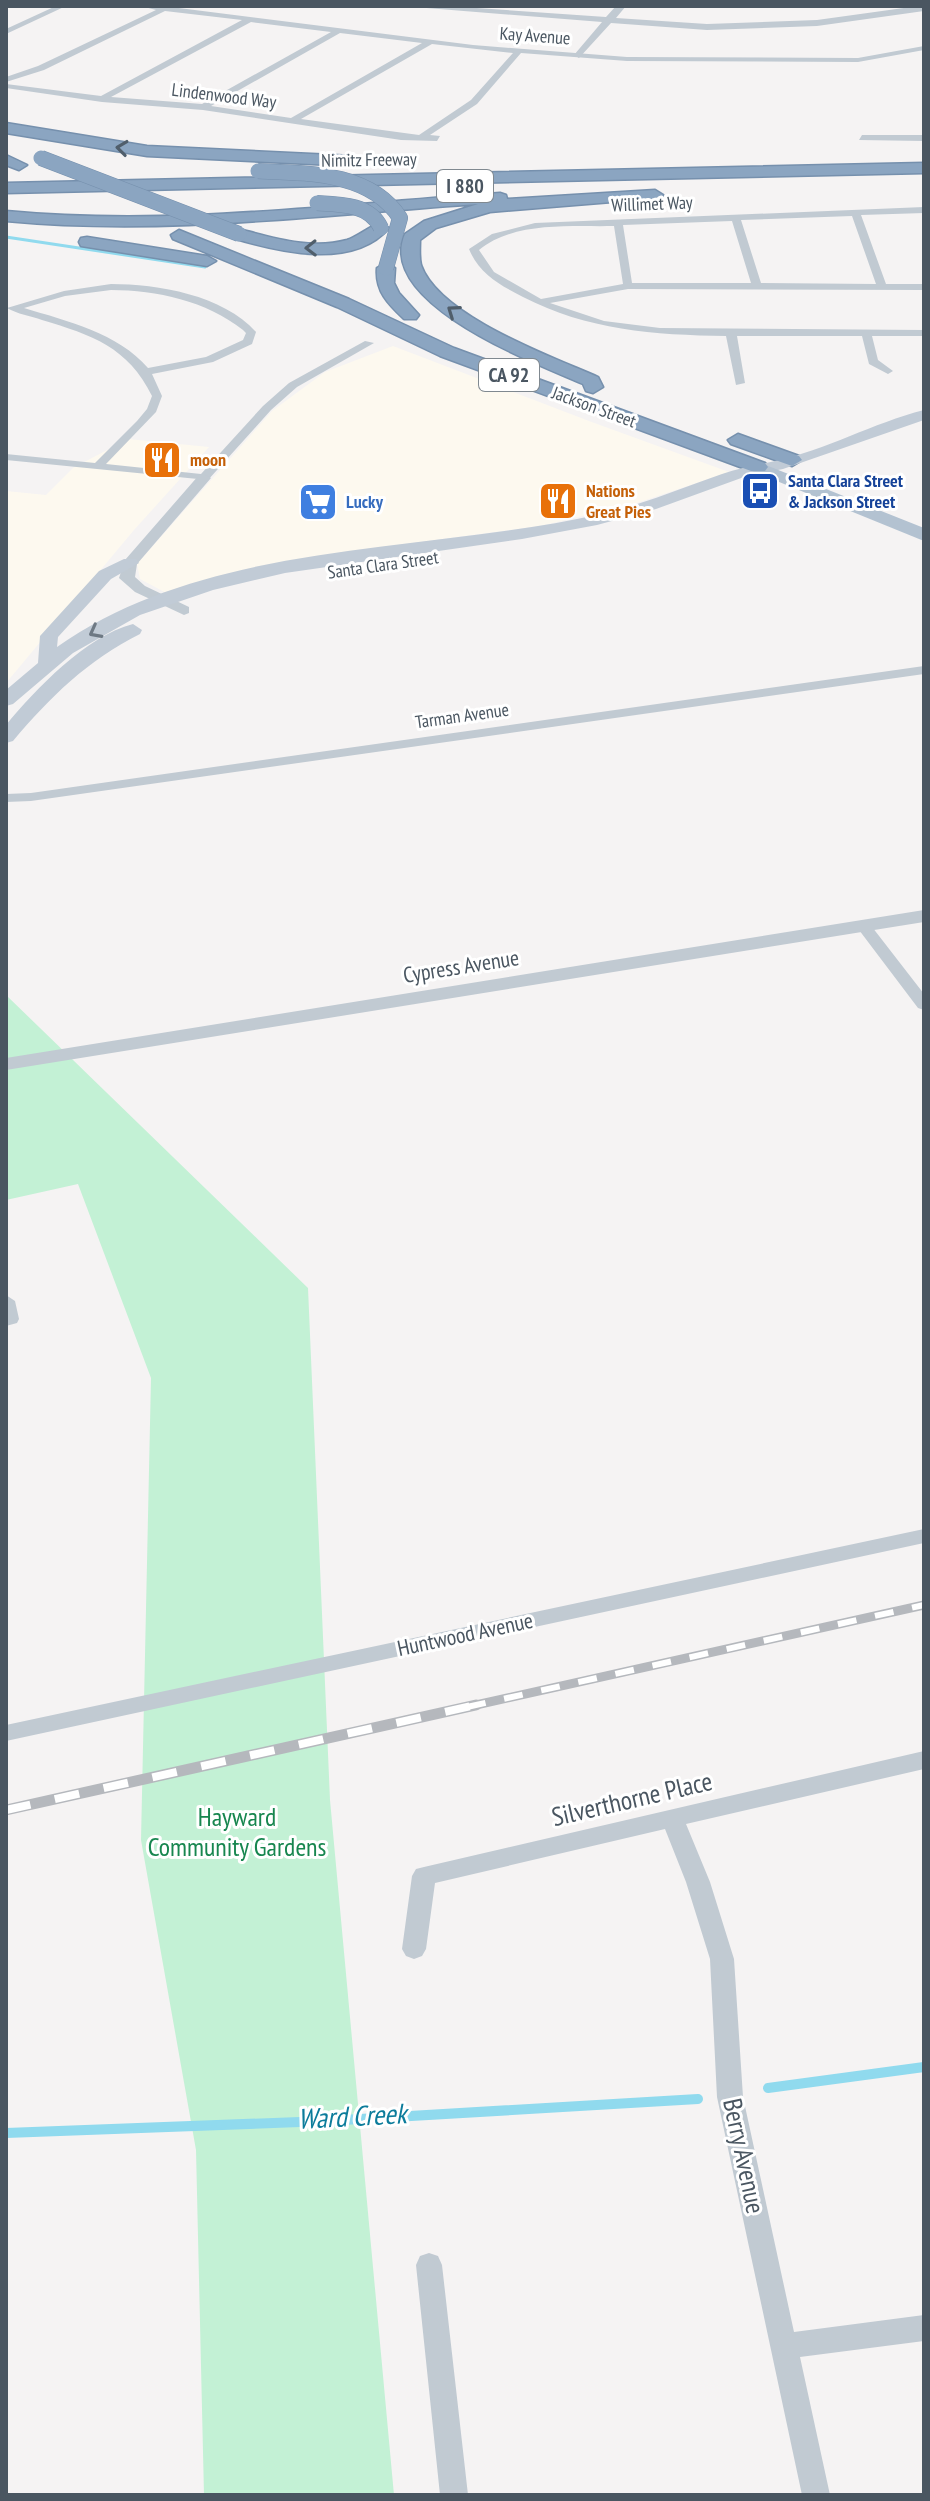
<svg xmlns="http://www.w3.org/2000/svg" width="930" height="2501" font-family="'PT Sans Narrow',sans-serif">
  <rect width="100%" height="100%" fill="#f5f3f3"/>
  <!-- commercial -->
  <path fill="#fdf9ef" d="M393,346L589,421L729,472L634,504L540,526L345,552L248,571L170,595L140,579L137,564L272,411L325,372Z
    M128,439L209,447L134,530L6,683V491L46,495L73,468Z"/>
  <!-- green -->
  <path fill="#c3f1d5" d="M6,995L308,1288L330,1800L394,2495H204L196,2150L141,1840L151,1378L78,1184L6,1200Z"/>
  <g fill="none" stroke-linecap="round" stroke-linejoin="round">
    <!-- stream-far1 -->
    <path stroke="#90daee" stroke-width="3" d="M6,237L205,267"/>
    <!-- stream -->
    <path stroke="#90daee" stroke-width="10" d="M768,2088L924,2067
      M6,2133L326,2121L698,2099"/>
    <!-- motorway casing -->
    <g stroke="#7690ad" stroke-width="3">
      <path id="motorway" d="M6,123L147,146L353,156L361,161L353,166L147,156L6,133Z
        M6,155L27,165L19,170L6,165Z
        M924,163V173L6,193V183Z
        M655,190L663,195L661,198L490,212L436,228L420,240C420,247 419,257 421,265C439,316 550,356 598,377L603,387L593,393L586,391L583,384C538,364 375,304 405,234L424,221L478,204C318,215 166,236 6,221V211C172,227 335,204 500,193L506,195L507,199Z
        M381,223L389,228C353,270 278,252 233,238L231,234L239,229C274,238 311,250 347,240C359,236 369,226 381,223Z
        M179,230L349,299L454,348L765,463L768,467L765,471H751L440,356L337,307L173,239L171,235Z
        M87,237L207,256L216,261L207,266L81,246L79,242L81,238Z
        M386,263L395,268L394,283L399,293L419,315L416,319H404C388,304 375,291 377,268Z
        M738,434L799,456L802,460L792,466L731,444L728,440Z"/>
    </g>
    <!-- minor -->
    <path fill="#c1cad2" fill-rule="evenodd" d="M56,6H66L6,34V29Z
      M141,6H163L473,45L627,57L858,58L924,46V50L858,62L627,61L521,53L477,104L430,135L440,136L437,141L401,140L203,110L102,102L6,88V84L101,96L242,20L165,11L44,70L6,82V77L38,66L156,10ZM251,22L331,32L202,104L111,97ZM340,33L422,43L291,118L211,106ZM432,44L513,53L471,100L419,135L301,119Z
      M862,135H924V141L859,140Z
      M924,207V213L861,215L886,284H924V290L628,289L550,303L604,321L660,328L924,330V336H872L878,360L893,371L888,374L869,364L862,336H737L745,383L736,385L726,336C654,335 587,330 523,297C500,285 479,274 469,249L492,234L535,223ZM852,216L876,284L761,283L741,220ZM732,221L751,283H632L623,225ZM614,226L623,284L541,299L494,272L479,250C515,221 570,227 614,226Z
      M111,284C158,284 223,295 256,332L252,344L213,362L152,374L162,396L156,412L106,464L201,474L263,406L289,383L365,341L374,343L297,387L271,410L208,480L6,460V454L95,463L137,421L147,409L152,396C128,347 92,335 42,320C31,316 17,314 7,308L64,291ZM111,290C157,290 206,301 243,330L246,333L243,340L206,357L148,368C118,333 67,321 24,308L65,296Z
      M924,666V674L31,801L6,802V794L31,793Z
      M864,921L869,923L924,994V1010L918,1008L856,926Z
      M6,1295L15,1301L19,1319L17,1323L6,1326Z
      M924,1529V1543L6,1741V1725Z
      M924,1751V1769L686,1824L710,1882L734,1959L743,2097L794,2332L924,2315V2341L800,2357L830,2495H802L717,2097L710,1959L686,1882L665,1829L435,1883L426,1949L422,1956L414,1959L406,1956L402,1949L412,1876L416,1869L424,1867Z
      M429,2253L438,2256L442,2265L468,2495H440L416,2265L420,2256Z"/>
    <!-- tertiary -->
    <path fill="#c1cad2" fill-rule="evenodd" d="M402,6H447L606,17L616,6H626L616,18L707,24L817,20L918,6H924V11L817,26L707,30L611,23L579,58L574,55L602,22Z
      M204,474L211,478L137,564L135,577L145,586L189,607V613L184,615L135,592L119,578L125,560L199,475Z
      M924,910V922L6,1070V1058Z"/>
    <!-- secondary -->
    <path fill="#c1cbd6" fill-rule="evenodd" d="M924,410V420L783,469L744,477L656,509L597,525L522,539L285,573L213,590L140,615L73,653L13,704L6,706V690L38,663L40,636L99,571L124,559H136L139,563L111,579L58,637L57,647C210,539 425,554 601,514C642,505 681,488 722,474C739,468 757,465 775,461C826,450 873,423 924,410Z
      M133,624L142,630L140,634C88,660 50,697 13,741L6,743V725C36,689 86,636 133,624Z"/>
    <!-- primary -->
    <path fill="#b3c2d1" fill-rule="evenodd" d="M758,462L924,528V541L752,471L749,467L752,463Z"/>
    <!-- motorway -->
    <use href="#motorway" fill="#8ba5c1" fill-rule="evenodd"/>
    <!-- rail-far1 casing -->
    <g stroke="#b5b8bd" stroke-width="9">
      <path id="rail-far1" d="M467,1707L924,1605"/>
    </g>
    <!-- rail casing -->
    <g stroke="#b5b8bd" stroke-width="11">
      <path id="rail" d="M6,1810L476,1705"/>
    </g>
    <!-- rail-far1 -->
    <use href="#rail-far1" stroke="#fff" stroke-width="6" stroke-dasharray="19" stroke-linecap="butt"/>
    <!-- rail -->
    <use href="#rail" stroke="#fff" stroke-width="8" stroke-dasharray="25" stroke-linecap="butt"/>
    <!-- motorway-bridge casing -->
    <g stroke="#7690ad" stroke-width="16" stroke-linecap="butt">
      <path id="motorway-bridge" d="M41,158L239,234
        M258,171C307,173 371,172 400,218L386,268
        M317,203C340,204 370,204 381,228"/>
    </g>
    <!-- motorway-bridge -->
    <use href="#motorway-bridge" stroke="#8ba5c1" stroke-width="15"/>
  </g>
  <!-- one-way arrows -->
  <defs><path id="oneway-chevron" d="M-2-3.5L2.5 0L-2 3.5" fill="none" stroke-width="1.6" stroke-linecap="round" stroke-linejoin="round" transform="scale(2)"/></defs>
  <g stroke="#505e6b">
    <use href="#oneway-chevron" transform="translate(122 148) rotate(-173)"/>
    <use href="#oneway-chevron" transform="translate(311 248) rotate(179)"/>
    <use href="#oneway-chevron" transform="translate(453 311) rotate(-145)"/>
  </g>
  <use stroke="#6e7984" href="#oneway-chevron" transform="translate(95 632) rotate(152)"/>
  <!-- icons -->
  <defs>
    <g id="restaurant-square" transform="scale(2)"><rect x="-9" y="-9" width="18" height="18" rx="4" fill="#e8710a" stroke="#fff"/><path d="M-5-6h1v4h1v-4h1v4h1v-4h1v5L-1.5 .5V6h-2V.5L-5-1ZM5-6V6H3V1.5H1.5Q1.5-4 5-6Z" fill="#fff"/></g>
    <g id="bus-square" transform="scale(2)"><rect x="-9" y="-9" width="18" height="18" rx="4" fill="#1a4fb4" stroke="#fff"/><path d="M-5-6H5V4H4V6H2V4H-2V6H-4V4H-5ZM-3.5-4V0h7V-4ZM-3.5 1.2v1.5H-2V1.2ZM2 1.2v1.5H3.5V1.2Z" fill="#fff"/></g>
    <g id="supermarket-square" transform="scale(2)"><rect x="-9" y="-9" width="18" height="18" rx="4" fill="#3f7fe0" stroke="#fff"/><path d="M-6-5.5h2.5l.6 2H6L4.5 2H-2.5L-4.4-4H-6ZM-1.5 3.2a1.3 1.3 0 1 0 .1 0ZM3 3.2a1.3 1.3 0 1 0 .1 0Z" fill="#fff"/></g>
  </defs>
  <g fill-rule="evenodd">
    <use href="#restaurant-square" x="162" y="460"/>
    <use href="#bus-square" x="760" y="491"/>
    <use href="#restaurant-square" x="558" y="501"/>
    <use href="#supermarket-square" x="318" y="502"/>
  </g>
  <g text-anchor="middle" stroke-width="6" stroke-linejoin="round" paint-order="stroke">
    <!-- far-street labels -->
    <g font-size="18" fill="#4a5661" stroke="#fff">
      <text transform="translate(535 36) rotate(4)" y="6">Kay Avenue</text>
      <text transform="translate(224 96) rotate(7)" y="6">Lindenwood Way</text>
      <text transform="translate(369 160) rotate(-1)" y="6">Nimitz Freeway</text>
      <text transform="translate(652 204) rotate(-2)" y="6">Willimet Way</text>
      <text transform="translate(594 407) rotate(20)" y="6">Jackson Street</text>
      <text transform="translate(383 565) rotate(-8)" y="6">Santa Clara Street</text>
      <text transform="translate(462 716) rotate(-8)" y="6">Tarman Avenue</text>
    </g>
    <!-- far-food labels -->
    <g font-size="18" font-weight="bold" fill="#c56008" stroke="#fff" text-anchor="start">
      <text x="190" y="466">moon</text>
      <text x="586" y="497">Nations<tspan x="586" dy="21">Great Pies</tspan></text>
    </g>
    <!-- far-transit labels -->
    <g font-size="18" font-weight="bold" fill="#164399" stroke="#fff" text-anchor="start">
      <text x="788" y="487">Santa Clara Street<tspan x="788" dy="21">&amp; Jackson Street</tspan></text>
    </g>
    <!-- far-shop labels -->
    <g font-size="18" font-weight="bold" fill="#366cbe" stroke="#fff" text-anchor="start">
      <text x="346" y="508">Lucky</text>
    </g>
    <!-- shield labels -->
    <g fill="#fff" stroke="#808990" stroke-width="2">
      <rect x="437" y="170" width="56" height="32" rx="6"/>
      <rect x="479" y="359" width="60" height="32" rx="6"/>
    </g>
    <g font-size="20" font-weight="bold" fill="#4a5661">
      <text x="465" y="193">I 880</text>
      <text x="509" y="382">CA 92</text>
    </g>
    <!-- street labels -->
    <g font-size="22" fill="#4a5661" stroke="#fff">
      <text transform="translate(461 966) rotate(-9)" y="8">Cypress Avenue</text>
      <text transform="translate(465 1634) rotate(-12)" y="8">Huntwood Avenue</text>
    </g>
    <!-- near-street labels -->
    <g font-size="26" fill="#4a5661" stroke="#fff">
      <text transform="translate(632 1799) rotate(-13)" y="9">Silverthorne Place</text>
      <text transform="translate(744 2156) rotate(78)" y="9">Berry Avenue</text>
    </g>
    <!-- near-park labels -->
    <g font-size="26" fill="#17864f" stroke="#fff">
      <text x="237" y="1826">Hayward<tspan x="237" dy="30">Community Gardens</tspan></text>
    </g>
    <!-- near-water labels -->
    <g font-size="28" font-style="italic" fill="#0c7c9b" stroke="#fff">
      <text transform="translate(352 2116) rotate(-3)" y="10">Ward Creek</text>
    </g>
  </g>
  <!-- border -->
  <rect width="930" height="2501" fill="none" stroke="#4a5661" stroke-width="16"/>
</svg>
